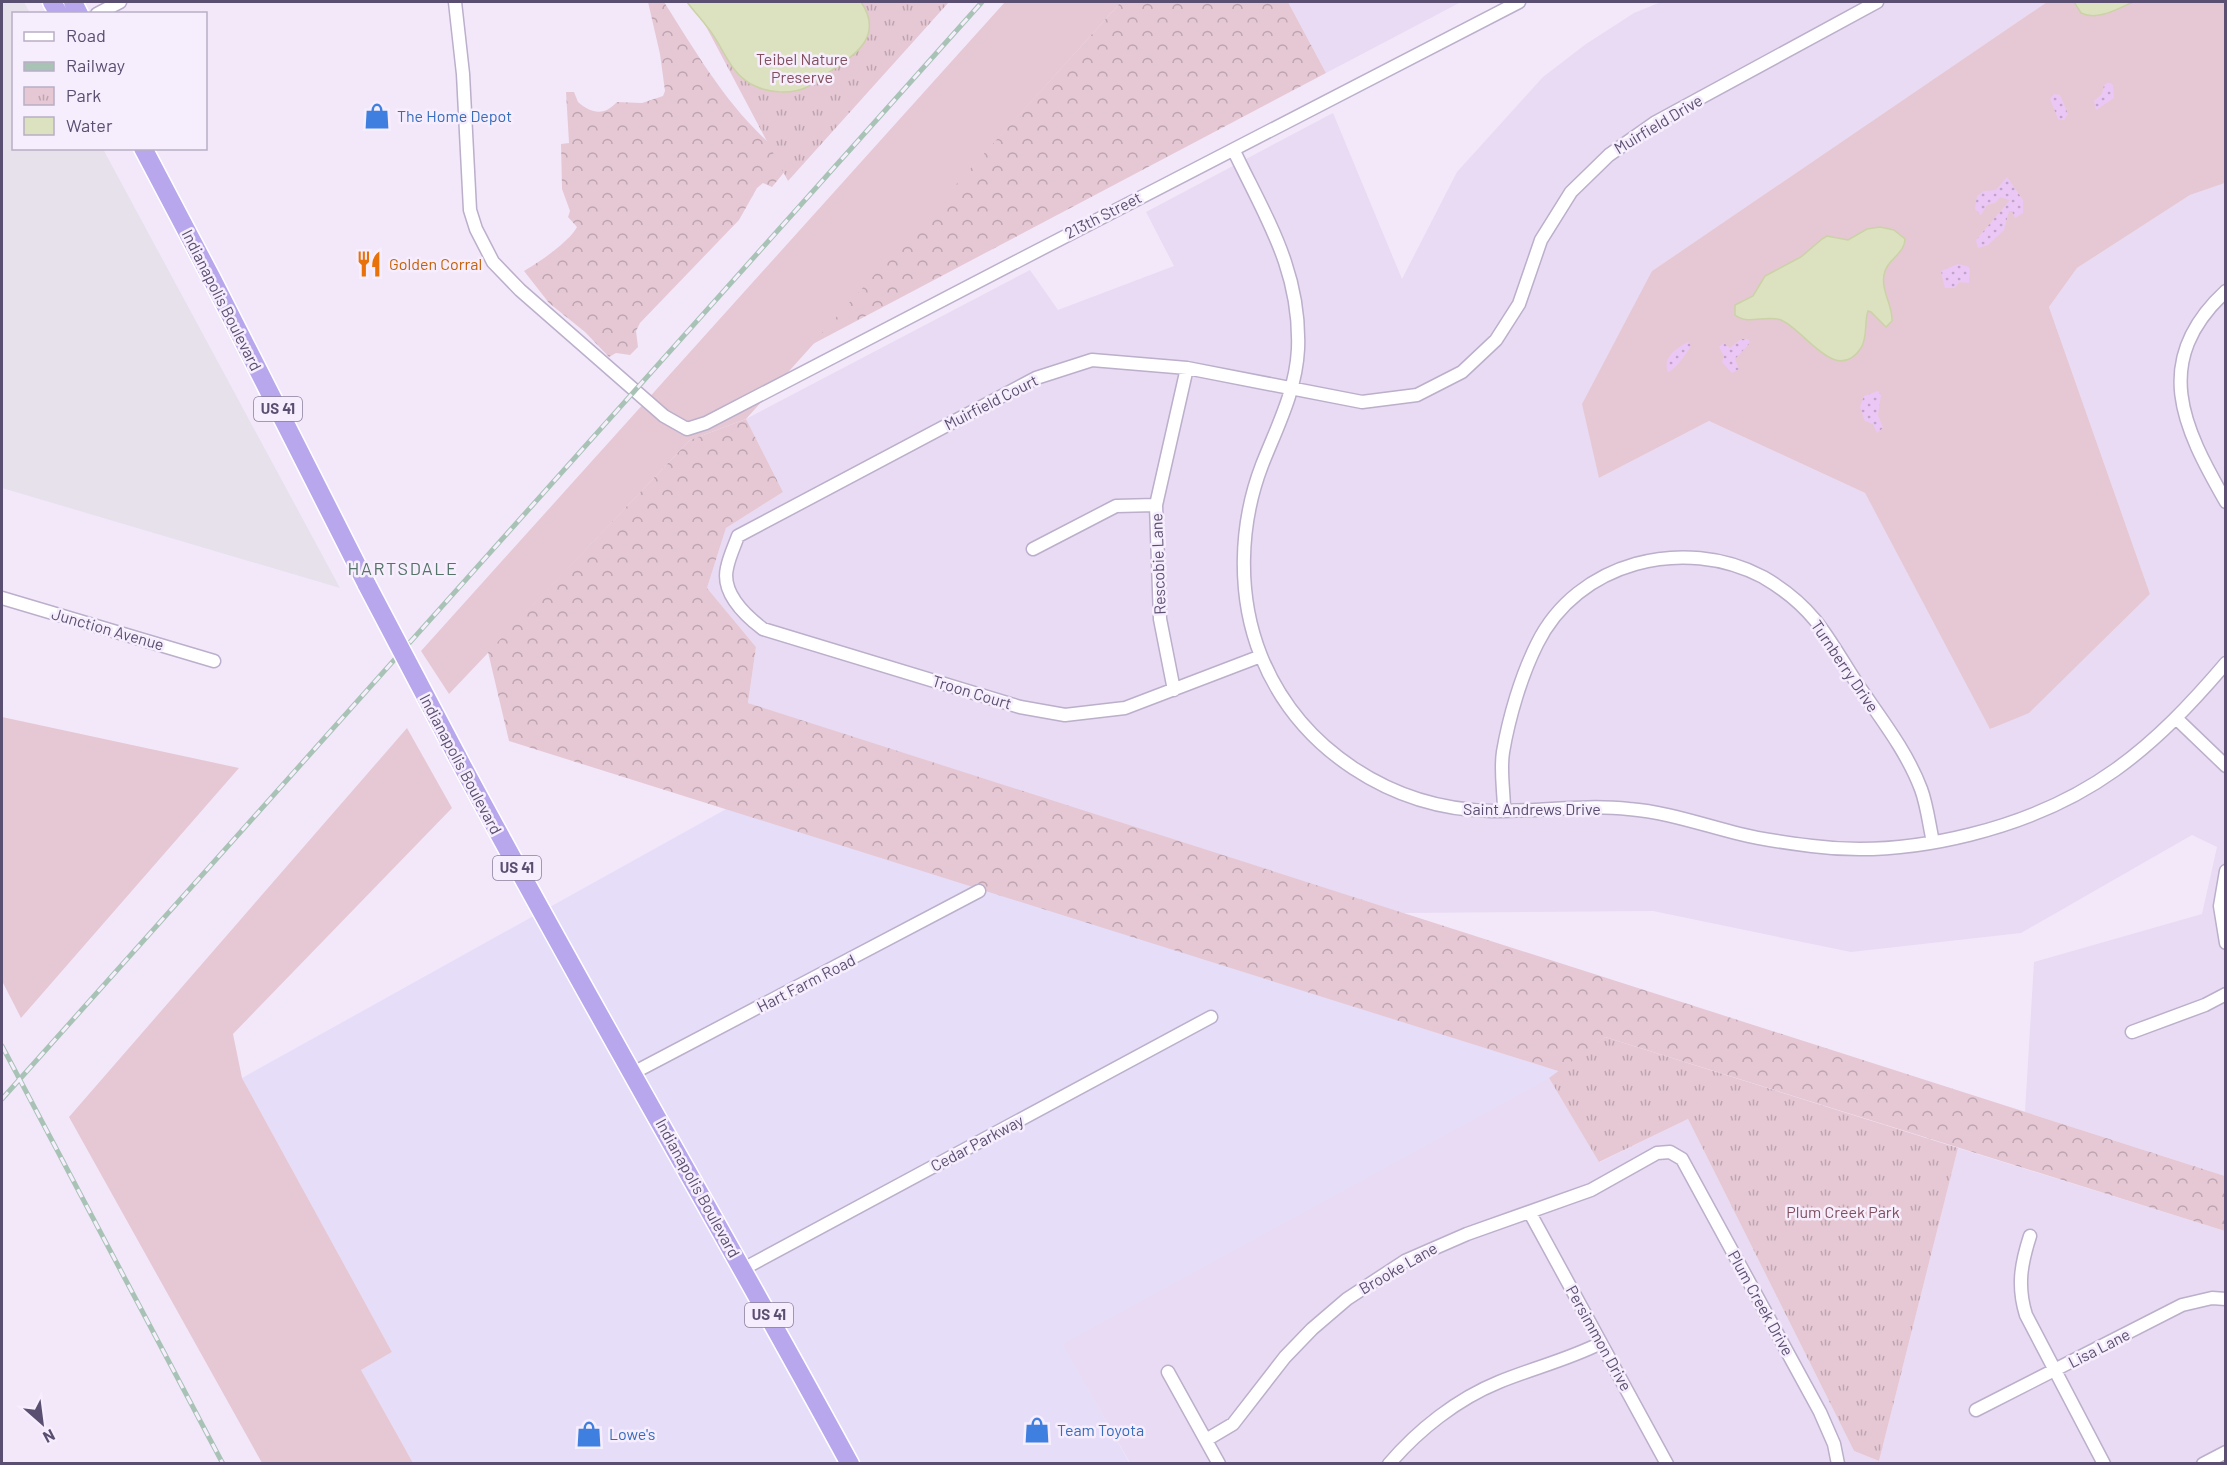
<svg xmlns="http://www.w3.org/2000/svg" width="2227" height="1465" font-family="Barlow,sans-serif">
  <defs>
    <pattern id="forest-crowns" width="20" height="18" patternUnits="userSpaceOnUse" patternTransform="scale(1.5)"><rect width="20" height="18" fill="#e6c8d4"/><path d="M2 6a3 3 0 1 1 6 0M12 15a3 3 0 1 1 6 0" fill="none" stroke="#bda5b0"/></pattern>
    <pattern id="sand-dots" width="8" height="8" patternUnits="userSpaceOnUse" patternTransform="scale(1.5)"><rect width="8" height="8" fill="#ebc7f5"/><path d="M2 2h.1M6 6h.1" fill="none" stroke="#c1a4cb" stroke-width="1.8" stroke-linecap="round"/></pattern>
    <pattern id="park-tufts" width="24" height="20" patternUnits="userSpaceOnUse" patternTransform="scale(1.5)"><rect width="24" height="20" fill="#e6c8d4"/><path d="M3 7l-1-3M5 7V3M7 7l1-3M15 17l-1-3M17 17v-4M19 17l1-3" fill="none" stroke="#bda5b0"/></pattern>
  </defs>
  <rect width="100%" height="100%" fill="#f3e8fa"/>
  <!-- residential -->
  <path fill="#e8dbf3" d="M1288,2H1461L1326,73Z
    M1661,2H2047L1652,271L1599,478L1709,421L1865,493L1991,729L2150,594L2049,307L2077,268L2190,195L2225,183V1176L2025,1112L2034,962L2202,914L2217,847L2192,835L2021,933L1851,952L1653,911L1403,913L1046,807L748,703L756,647L707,588L726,528L783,492L746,419L1030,270L1058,310L1174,266L1146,212L1333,113L1402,279L1457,172L1543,77L1586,44L1634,13Z
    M1549,1078L1600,1162L1688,1119L1854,1451L1879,1461L1958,1148L2225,1231V1463H1130L1062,1344Z"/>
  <!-- commercial -->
  <path fill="#e6ddf9" d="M728,808L1561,1072L1063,1344L1130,1464L413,1463L361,1370L392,1352L242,1078Z"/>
  <!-- industrial -->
  <path fill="#e6e1eb" d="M2,2H24L30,13L14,14V148L103,149L340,588L2,488Z"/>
  <!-- grass -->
  <path fill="#e6c8d4" d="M1005,2H1121L746,419L690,440L449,694L421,651Z
    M2047,2H2225V183L2190,195L2077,268L2049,307L2150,594L2029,713L1990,729L1865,493L1709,421L1599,478L1582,404L1652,271Z
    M2,717L239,768L21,1018L2,981Z
    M407,728L452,808L233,1034L242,1078L392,1352L361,1370L413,1463H262L69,1117Z"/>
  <!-- forest -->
  <path fill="url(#forest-crowns)" d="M648,2H664C698,55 727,107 776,149L809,142L772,187L763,183L757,188L739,220L640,323L636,331L638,347L630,355L616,353L609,357L585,332L549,303L524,271C538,263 570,241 577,227L568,217L570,211L562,189L561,144L569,143L566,92H574L578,102C592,114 604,116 617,102L642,103L663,96L665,91L660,54Z
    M1121,2H1288L1326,73L811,345Z
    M746,419L783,492L726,528L707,588L756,647L748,703L2225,1176V1231L1605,1037L1561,1072L509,741L488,652L690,440Z"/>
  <!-- sand -->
  <path fill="url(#sand-dots)" d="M2109,82L2113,85L2114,98L2096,110L2094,101L2102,94L2104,85Z
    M2054,94L2060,95L2068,114L2064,120L2058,119L2050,99Z
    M2007,177L2023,200V213L2015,218L2012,211H2009L2004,230L1988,245L1978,248L1976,240L2010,200L2000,197L1995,203L1987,205L1981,215L1975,209L1977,196L1984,191L1996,190Z
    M1958,264L1970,267L1969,283L1959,282L1955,288H1945L1941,271Z
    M1741,339H1748L1750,343L1735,359L1739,369L1732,373L1722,362L1724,356L1719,347L1724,343L1730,348Z
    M1688,342L1691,345C1688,352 1675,370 1668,372C1662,357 1677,348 1688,342Z
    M1878,391L1881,395L1878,415L1883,428L1877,433L1873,424L1865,421L1860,407L1864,396Z"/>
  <!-- park -->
  <path fill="url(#park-tufts)" d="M693,2H949L788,181Z
    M1605,1037L1958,1148L1879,1461L1854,1451L1688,1119L1599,1162L1549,1078Z"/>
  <!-- water -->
  <path fill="#dce1bf" stroke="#cbd2a6" stroke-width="1.5" d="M687,2H861C883,34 858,54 832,70C823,76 814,84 805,88C791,94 769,93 755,86C734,77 727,57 715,38C707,25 696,14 687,2Z
    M2074,2H2133C2117,9 2098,21 2081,13Z
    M1880,227L1894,230L1905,239C1905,254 1886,260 1884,275C1881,291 1893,306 1892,321L1886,327L1871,312L1868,311C1864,322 1868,337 1861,348C1836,386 1804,329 1781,320C1765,314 1749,326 1735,315V305L1753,296L1765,276L1801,257L1822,239L1827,236L1848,240L1867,229Z"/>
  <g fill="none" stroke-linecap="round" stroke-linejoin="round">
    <!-- minor casing -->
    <g stroke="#bbafcb" stroke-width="15">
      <path id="minor" d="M455,2L463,74L470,210L476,229L493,262L520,290L664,416L687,429L706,423C976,281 1249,143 1519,2
        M97,14L120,2
        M1234,151C1266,218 1301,271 1298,349C1296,391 1277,427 1262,465C1239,525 1237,596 1261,656C1299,750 1392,809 1491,811C1537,812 1583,804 1629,809C1667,812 1703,825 1740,834C1764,840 1788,843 1812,846C1910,859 2034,828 2115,770C2157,740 2192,703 2226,663
        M2226,291C2150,361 2183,427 2226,502
        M1033,549L1116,506L1156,505
        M2,598L214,661
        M1261,656L1125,708L1065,715L1020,707L763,629C746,616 721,593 727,568C729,557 734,547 738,536L1036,378L1092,360L1187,368L1362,402L1417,395L1462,372L1496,340L1519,304L1541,240L1571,192L1609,155L1656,122L1877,2
        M1174,690L1160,619L1156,505L1187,368
        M2177,719L2226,766
        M1504,811C1504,792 1500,771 1503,752C1509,717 1521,676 1537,644C1577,562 1684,535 1763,577C1782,588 1801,603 1815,620C1832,641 1845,666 1860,688C1882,720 1907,752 1921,789C1927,805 1929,824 1933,842
        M2226,871L2220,906L2226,943
        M2132,1032L2205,1005L2226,994
        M633,1073L979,891
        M1530,1213L1667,1464
        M2030,1236C2021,1264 2017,1286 2026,1315L2104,1464
        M743,1269L1211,1017
        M1168,1372L1219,1464
        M1976,1410L2182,1305L2212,1298L2226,1299
        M1206,1440L1233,1424L1285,1357L1312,1329L1347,1299L1405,1261L1467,1234L1591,1190L1657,1153L1670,1152L1682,1159L1820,1412L1834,1444L1838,1464
        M1389,1464C1418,1430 1457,1399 1499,1382C1533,1368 1567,1360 1601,1343
        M2203,1464L2226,1452"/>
    </g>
    <!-- highway casing -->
    <g stroke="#fff" stroke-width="21">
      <path id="highway" d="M52,2L59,14
        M73,2L79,14
        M143,148L212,279L367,585
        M457,756C584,994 721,1227 850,1464"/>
    </g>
    <!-- minor -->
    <use href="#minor" stroke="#fff" stroke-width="12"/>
    <!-- highway -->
    <use href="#highway" stroke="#b9a7ed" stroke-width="18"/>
    <!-- rail casing -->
    <g stroke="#a8c3b6" stroke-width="5">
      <path id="rail" d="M2,1046L223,1464
        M2,1099L982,2"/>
    </g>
    <!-- rail -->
    <use href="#rail" stroke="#f7eefd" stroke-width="3" stroke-dasharray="9" stroke-linecap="butt"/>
    <!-- highway-bridge casing -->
    <g stroke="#fff" stroke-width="21" stroke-linecap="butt">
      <path id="highway-bridge" d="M367,585L457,756"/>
    </g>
    <!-- highway-bridge -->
    <use href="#highway-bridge" stroke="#b9a7ed" stroke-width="18"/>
  </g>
  <!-- icons -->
  <defs>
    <g id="shop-bare" transform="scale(2.07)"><path d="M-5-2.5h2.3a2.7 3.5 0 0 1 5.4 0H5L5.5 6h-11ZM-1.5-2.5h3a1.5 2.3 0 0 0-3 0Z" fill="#3f7fe0" stroke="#f7eefd" stroke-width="2.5" paint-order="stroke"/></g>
    <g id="restaurant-bare" transform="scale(2.07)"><path d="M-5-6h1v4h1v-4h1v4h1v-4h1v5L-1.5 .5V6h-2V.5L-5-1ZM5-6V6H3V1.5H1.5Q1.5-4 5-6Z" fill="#e8710a" stroke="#f7eefd" stroke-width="2.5" paint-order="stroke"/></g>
  </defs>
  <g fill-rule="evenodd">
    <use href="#shop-bare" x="377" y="116"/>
    <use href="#restaurant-bare" x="369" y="264"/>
    <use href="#shop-bare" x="1037" y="1430"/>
    <use href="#shop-bare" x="589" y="1434"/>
  </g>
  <g text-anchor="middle" stroke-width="5" stroke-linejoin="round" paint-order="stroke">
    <!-- shield labels -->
    <g fill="#f7eefd" stroke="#8a7f9b" stroke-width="1.5">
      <rect x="254" y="397" width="48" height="24" rx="4.5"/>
      <rect x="493" y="856" width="48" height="24" rx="4.5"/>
      <rect x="745" y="1303" width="48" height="24" rx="4.5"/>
    </g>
    <g font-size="15" font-weight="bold" fill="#5b4f71">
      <text x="278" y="414">US 41</text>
      <text x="517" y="873">US 41</text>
      <text x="769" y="1320">US 41</text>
    </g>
    <!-- park labels -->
    <g font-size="16" fill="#814f5d" stroke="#f7eefd">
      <text x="802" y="65">Teibel Nature<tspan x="802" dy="18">Preserve</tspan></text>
      <text x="1843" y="1218">Plum Creek Park</text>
    </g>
    <!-- shop labels -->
    <g font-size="16" fill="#366cbe" stroke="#f7eefd" text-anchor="start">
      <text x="397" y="122">The Home Depot</text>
      <text x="1057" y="1436">Team Toyota</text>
      <text x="609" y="1440">Lowe's</text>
    </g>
    <!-- street labels -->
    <g font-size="16" fill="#5b4f71" stroke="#f7eefd">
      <text transform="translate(1658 124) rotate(-31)" y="6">Muirfield Drive</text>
      <text transform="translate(1103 215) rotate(-27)" y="6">213th Street</text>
      <text transform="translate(222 300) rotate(63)" y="6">Indianapolis Boulevard</text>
      <text transform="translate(991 402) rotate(-27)" y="6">Muirfield Court</text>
      <text transform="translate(1158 564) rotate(-92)" y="6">Rescobie Lane</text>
      <text transform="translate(108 629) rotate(16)" y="6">Junction Avenue</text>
      <text transform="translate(1845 666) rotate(56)" y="6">Turnberry Drive</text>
      <text transform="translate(972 692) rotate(17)" y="6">Troon Court</text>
      <text transform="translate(461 764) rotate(62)" y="6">Indianapolis Boulevard</text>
      <text x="1532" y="815">Saint Andrews Drive</text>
      <text transform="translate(806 983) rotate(-27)" y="6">Hart Farm Road</text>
      <text transform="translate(977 1143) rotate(-28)" y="6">Cedar Parkway</text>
      <text transform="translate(698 1188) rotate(61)" y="6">Indianapolis Boulevard</text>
      <text transform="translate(1398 1268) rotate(-30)" y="6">Brooke Lane</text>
      <text transform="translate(1761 1303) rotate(61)" y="6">Plum Creek Drive</text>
      <text transform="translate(1599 1338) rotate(61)" y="6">Persimmon Drive</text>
      <text transform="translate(2099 1348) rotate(-27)" y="6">Lisa Lane</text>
    </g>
    <!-- food labels -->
    <g font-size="16" fill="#c56008" stroke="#f7eefd" text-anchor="start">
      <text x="389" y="270">Golden Corral</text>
    </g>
    <!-- neighbourhood labels -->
    <g font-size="18" letter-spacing="1.5" fill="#557369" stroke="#f7eefd">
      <text x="403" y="575">HARTSDALE</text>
    </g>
  </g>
  <!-- border -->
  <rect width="2227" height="1465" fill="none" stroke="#5b4f71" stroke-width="6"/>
  <!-- legend -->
  <rect x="12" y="12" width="195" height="138" fill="#f7eefd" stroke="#b9aec5" stroke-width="1.5"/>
  <rect x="24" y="32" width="30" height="9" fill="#ffffff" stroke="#b9aec5" stroke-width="1.5"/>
  <text x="66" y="42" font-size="18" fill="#5b4f71">Road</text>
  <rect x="24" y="62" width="30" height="9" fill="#a8c3b6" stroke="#b9aec5" stroke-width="1.5"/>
  <text x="66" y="72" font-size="18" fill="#5b4f71">Railway</text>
  <rect x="24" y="87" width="30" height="18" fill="url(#park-tufts)" stroke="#b9aec5" stroke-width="1.5"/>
  <text x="66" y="102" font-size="18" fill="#5b4f71">Park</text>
  <rect x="24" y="117" width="30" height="18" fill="#dce1bf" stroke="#b9aec5" stroke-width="1.5"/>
  <text x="66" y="132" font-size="18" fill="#5b4f71">Water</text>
  <!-- north arrow -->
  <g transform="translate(42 1423) rotate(152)" stroke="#f7eefd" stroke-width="4.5" paint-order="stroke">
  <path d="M0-4.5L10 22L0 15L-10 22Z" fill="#5b4f71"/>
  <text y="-9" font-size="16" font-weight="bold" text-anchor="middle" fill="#5b4f71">N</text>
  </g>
</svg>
